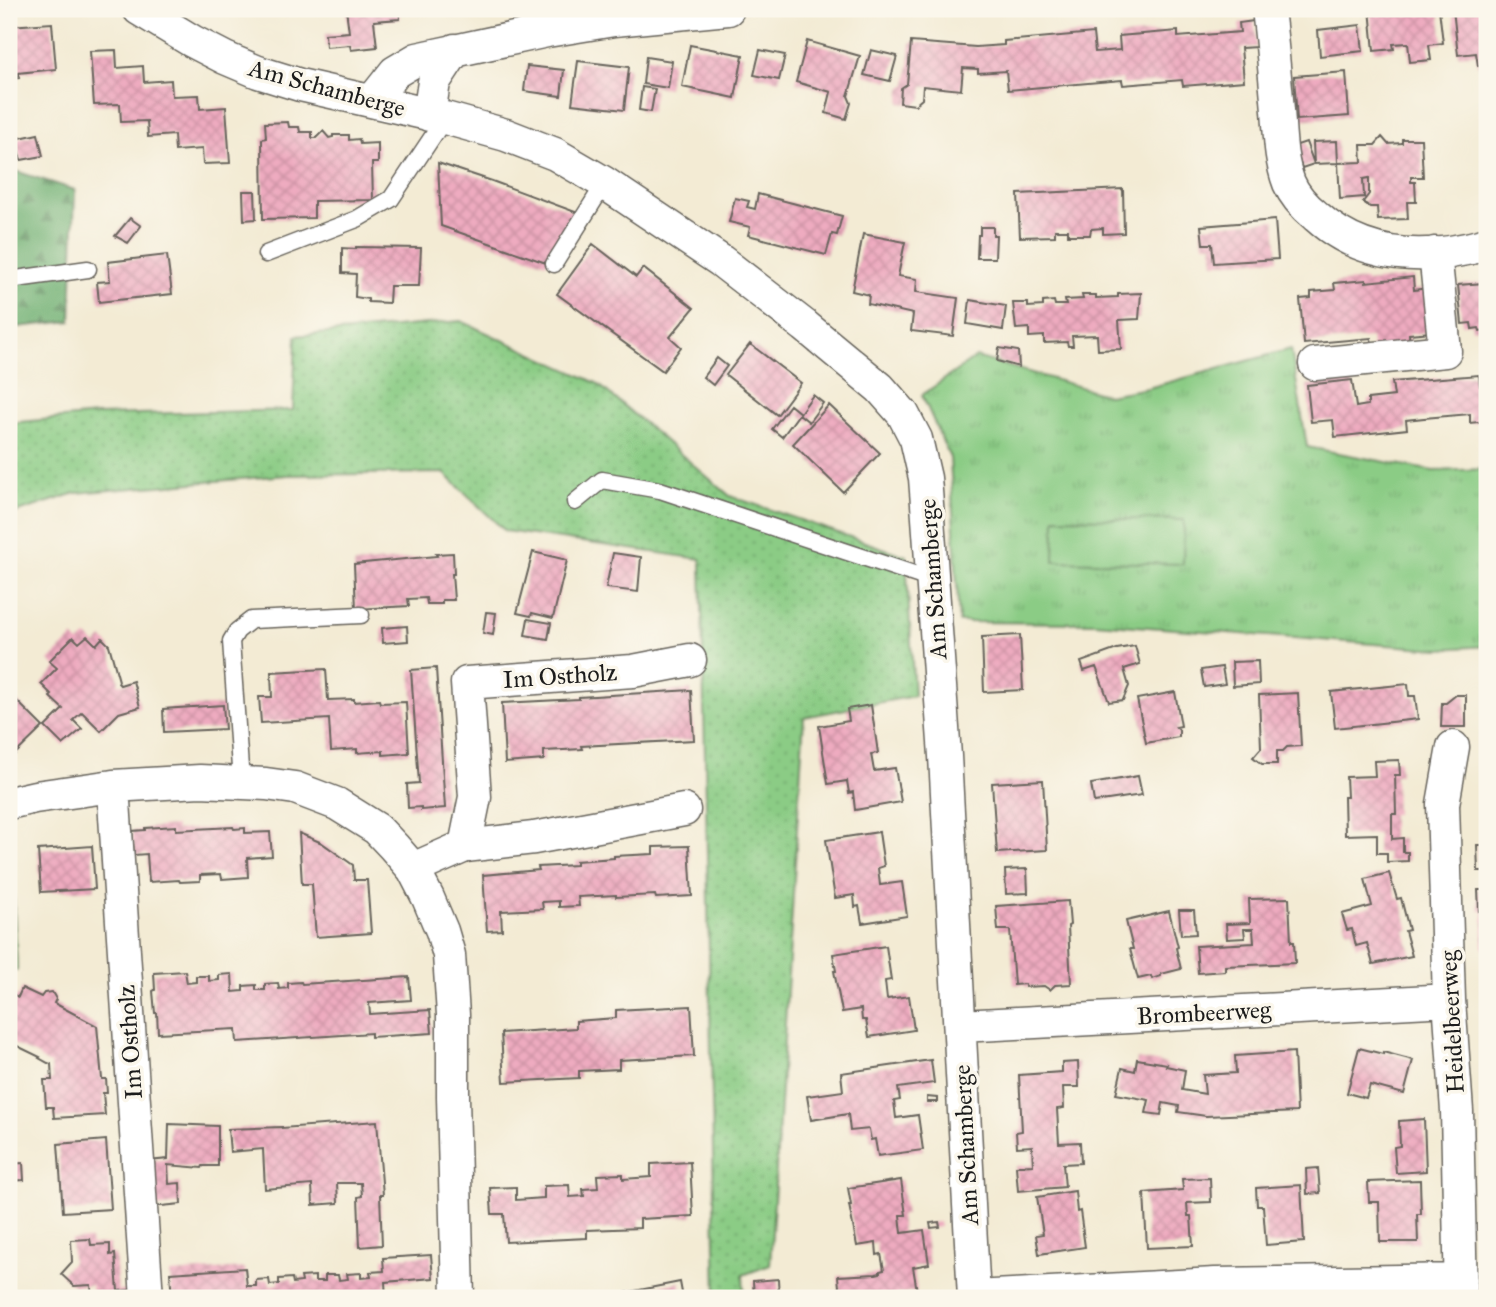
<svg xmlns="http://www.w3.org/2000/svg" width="1496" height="1307" font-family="'IM FELL Great Primer',serif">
  <defs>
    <pattern id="grass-dots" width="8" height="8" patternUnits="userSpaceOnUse" patternTransform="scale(1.75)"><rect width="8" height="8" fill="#8bcc85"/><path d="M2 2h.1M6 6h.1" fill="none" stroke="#77af72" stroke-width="1.8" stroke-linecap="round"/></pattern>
    <pattern id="forest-firs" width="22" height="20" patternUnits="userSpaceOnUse" patternTransform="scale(1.75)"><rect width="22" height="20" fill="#70b072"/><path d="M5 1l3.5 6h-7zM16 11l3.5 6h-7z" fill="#5b8e5d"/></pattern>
    <pattern id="park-tufts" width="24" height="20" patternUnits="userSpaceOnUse" patternTransform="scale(1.75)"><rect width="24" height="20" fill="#8bcc85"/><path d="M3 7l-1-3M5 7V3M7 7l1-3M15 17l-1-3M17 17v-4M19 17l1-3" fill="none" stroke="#77af72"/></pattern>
    <pattern id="building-cross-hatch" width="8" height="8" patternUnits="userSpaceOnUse" patternTransform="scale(1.75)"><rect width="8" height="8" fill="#eeabc0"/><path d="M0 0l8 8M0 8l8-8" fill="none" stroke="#cc93a4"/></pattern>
  </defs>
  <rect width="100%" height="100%" fill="#fbf7ec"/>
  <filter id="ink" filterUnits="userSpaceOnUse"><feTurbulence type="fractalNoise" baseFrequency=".0143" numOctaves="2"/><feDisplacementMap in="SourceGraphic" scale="14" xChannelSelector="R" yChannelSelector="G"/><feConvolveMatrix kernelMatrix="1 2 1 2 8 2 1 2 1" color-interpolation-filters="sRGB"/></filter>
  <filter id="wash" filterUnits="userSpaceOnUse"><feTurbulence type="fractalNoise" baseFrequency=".00686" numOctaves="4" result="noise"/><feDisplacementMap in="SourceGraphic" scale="28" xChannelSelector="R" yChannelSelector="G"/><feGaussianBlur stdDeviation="1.57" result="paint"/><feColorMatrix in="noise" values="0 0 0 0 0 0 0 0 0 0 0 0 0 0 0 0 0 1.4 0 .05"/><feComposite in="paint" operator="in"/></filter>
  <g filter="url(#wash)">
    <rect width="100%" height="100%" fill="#f3ebd4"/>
    <!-- grass -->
    <path fill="url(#grass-dots)" stroke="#547450" stroke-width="2" d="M461,321L597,383L730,496L906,556L914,696L804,717L770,1265L743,1275L744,1298H716L701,559L505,531L444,473L287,475L76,493L9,515V423L97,415L293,410L296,336Z
      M9,825H10L17,970H9Z"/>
    <!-- forest -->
    <path fill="url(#forest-firs)" stroke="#466647" stroke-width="2" d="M9,169L75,190L71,321L9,328Z"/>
    <!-- park -->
    <path fill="url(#park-tufts)" stroke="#547450" stroke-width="2" d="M1291,349L1307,447L1433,471L1487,469V646L1440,649L1095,623L959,622L950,458L922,395L976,357L1108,395L1148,388Z"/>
    <!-- pitch -->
    <path fill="#8bcc85" stroke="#547450" stroke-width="2" d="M1055,518L1184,520L1183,564L1054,561Z"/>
    <g id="blocks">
      <!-- building -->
      <path fill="url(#building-cross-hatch)" d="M346,9H399L400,19L374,21L377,47L351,50L350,45L326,47L325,34L349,32Z
        M1370,9H1439L1443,43L1429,45L1431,60L1410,62L1408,43L1393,44L1394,49L1374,51Z
        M1453,9H1487V65L1478,66L1476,53L1458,55Z
        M1254,21L1257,47L1241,48L1244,81L1183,86L1182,80L1123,85L1122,80L1008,90L1006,71L978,73V69L963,68L961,90L923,86L922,99L915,105L900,103L901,88L907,84L911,42L976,47L1004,45V41L1093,33L1095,52L1120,50L1119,36L1178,31V37L1240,32L1239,23Z
        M52,23L56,69L18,73L19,78L9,79V26Z
        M1360,25L1363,51L1320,56L1318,30Z
        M807,41L860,56L848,96L851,103L846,119L826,113L831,92L796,82Z
        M690,45L743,55L735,98L682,87Z
        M116,50L117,68L143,66L144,82L171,80L172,96L199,95L200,109L226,107L230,163L203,164L202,149L175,151L174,135L148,137L147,121L121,122L120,104L94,105L90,51Z
        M760,50L785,55L779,80L754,75Z
        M871,50L897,56L890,81L864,75Z
        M646,57L672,61L668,88L643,84Z
        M578,61L629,67L624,110L572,104Z
        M527,66L564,70L561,96L524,91Z
        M1346,72L1349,116L1297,120L1294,76Z
        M642,87L655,89L651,112L639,110Z
        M288,122L289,127H299L300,132H312V138H316L323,131L329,138L333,137V135H349V140L359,139L360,144L378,143V163H372L373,200L314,201V218L263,219L262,139L266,138L265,123Z
        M38,134L43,156L21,160L15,139Z
        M1382,137L1388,144L1402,143V139H1421L1423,177H1411V182H1415L1416,202H1407L1408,219L1378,220L1377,207H1370L1363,202L1369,194V178L1363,179L1364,197L1340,199L1338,163L1362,162L1361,145H1375Z
        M1337,141L1338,163L1314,164L1313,142Z
        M1306,142L1314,164L1302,168L1294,146Z
        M438,163L492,181L578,213L546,263L441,226Z
        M1123,189L1124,233L1103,234V228L1091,229L1090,235H1068V230H1055V236L1020,237L1018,194Z
        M243,191H255L256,219L244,220Z
        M758,194L842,216L837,235L832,234L826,255L748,235L750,227L729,222L735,198L749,201L747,207L755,209Z
        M130,218L141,226L128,243L115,236Z
        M1275,220L1278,259L1214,263L1212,244H1203L1201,226Z
        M980,227H993V235H996L995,258H977L978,235H980Z
        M863,234L905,242L898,276L917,279L916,292L958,298L953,336L911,331L913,314L868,304L869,295L852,291Z
        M593,244L636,277L643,268L694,308L670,337L681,347L663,371L557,294Z
        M356,247L421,248L419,286H390L389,303L368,302V299L355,297L356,274L342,273V248L356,249Z
        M167,255L172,294L99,302L97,282L110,281L108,262Z
        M1413,277L1414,290L1427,288L1432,332L1409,334L1410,351L1373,354L1371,338L1304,344L1300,299L1311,298V292L1335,290L1334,283L1366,280V282Z
        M1487,279V330L1480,331L1479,328L1472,329L1471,323L1462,324L1458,285L1484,283V280Z
        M1141,293L1139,319L1119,320L1121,349L1098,350L1097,335L1072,336L1073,346H1068L1067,342L1044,343V336L1029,337V328L1016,329L1013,303H1028V307L1043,306V302L1054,301L1055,305H1066L1065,300L1083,299L1082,295H1096V298L1118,297V294Z
        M970,300L1006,306L1003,330L967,324Z
        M750,344L801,383L777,415L726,375Z
        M999,348L1018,351L1019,367L997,361Z
        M717,358L727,366L713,385L703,377Z
        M1479,375L1480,386L1487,385V421L1470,423V414L1424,418L1406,420L1407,429L1335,437L1333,420L1311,422L1307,385L1352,380L1356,407L1368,405V399L1394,396L1392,382Z
        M813,395L823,403L809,422L799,414L782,437L772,429L790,405L800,413Z
        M829,405L880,453L843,492L793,444Z
        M533,552L567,560L553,618L532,613L531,616L517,613Z
        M453,553L454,574H452L454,600H442V604H427L426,598L408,599L409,606L356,609L354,564L437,556L436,554Z
        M613,553L641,557L638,592L606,588Z
        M486,612L496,613L493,635L483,633Z
        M528,619L551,623L548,639L525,635Z
        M407,626L408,641L383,643L382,628Z
        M1020,635L1023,690L984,692L982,637Z
        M87,636L96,645L102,638L109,645L119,681L118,683L120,685L133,681L140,707L119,713L101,731L82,712L73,720L82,729L63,745L45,727L63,709L50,697L52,695L41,684L57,668L49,661L73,637L79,643Z
        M1135,646L1140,664L1124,669L1129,686L1123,700L1109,702L1096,667L1084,671L1081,662L1117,649Z
        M1258,661L1259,684L1233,686L1232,662Z
        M1222,667L1225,684L1204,687L1201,670Z
        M436,668L445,808L421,810V807L408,808L407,784L419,783L411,670Z
        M326,669L328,700L354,699V702L379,700L380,703L406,702L409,753L383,755V751L357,753V749L331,751L329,719L261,723L259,697H272L271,672Z
        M1408,684L1409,696H1415L1418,719L1335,728L1331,692Z
        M691,690L694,740L581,746L582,749L544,751V760L505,763L502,703L579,699V697Z
        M1175,692L1181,726L1176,727L1179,730V737L1146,743L1137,699Z
        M9,693L43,727L12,757L9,754Z
        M1298,693L1301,746L1287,747L1283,751H1277V764H1262L1253,757L1261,748L1259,695Z
        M1456,695H1466V727H1441L1442,703H1446Z
        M223,705L225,729L164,732L163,709Z
        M871,705L878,753L871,754L874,771L895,768L901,802L855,810L853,792L849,793L847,781L828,784L819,726L849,721L847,709Z
        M1399,760L1400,775H1395L1396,814H1392V839L1403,838V852H1408V861L1387,862V853H1377V834L1345,835L1344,797H1347L1346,777L1375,776L1374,761Z
        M1138,776L1142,795L1094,802L1091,784Z
        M1043,780L1047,850L997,853L992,783Z
        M176,826V830L233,827L234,829L245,828V833L270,832L272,856L247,858L248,877L222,879L221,874L200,875V881L180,882L179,880L149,882L147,854L134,855L132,831L145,830V828Z
        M879,832L884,866L878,868L880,885L902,882L907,916L862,923L859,906L855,907L854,895L835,898L826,840Z
        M299,833L322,843L353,865L354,880H367L371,933L316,937L312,884H302Z
        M1477,845H1487V871H1478Z
        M92,846L95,889L41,892L38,850Z
        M689,846L692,896L656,898L655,895L616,897V895L578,897L579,906L559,907V901L542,902L543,909L501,911L502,930L487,931L483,875L539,870L538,867L576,865V861L614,858V856L653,854V847Z
        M1027,869L1028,893L1006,894L1005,870Z
        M1389,873L1397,899L1401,898L1409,930L1405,931L1412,956L1373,964L1367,943L1356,946L1352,929L1347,930L1342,914L1372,906L1365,879Z
        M1478,890H1487V949H1483V911H1479Z
        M1289,898L1291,942H1294L1295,963L1225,966V971L1198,973L1196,946L1254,943L1253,929H1244L1245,938L1227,939L1226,924L1250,923L1249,899Z
        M1068,901L1070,925L1068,926L1071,984L1055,985L1050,990L1044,986L1025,987V984L1014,985L1010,930H998L996,906Z
        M1179,910H1194L1196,934L1181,935Z
        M1169,911L1178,947L1176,948L1181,969L1161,974V976L1152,979L1151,976L1138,979L1130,949H1133L1126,921Z
        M886,946L891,980L885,981L887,999L909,996L914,1030L869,1037L866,1020H862L861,1009L842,1012L834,971H836L833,954Z
        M185,971L187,983L196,982V976H209V981L219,980V975L232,974L233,992L243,991V986L256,985V990H265V984L278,983L279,989L288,988V983L301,982L302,984L409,977L411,1000L369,1003L370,1014L430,1010L432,1033L371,1037V1033L237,1042L236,1029L158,1033L157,1013H155L153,991L155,990L154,973Z
        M22,988L41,997L44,993L52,992L56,999L54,1003L97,1026L102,1079H106L107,1093H103L105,1115L54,1118L53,1107H46L44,1080H52L51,1064L48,1063L39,1058L40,1057L9,1042V992L18,997Z
        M691,1006L694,1056L619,1060V1069L579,1071V1078L504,1082L501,1033L576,1028V1021L616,1018V1010Z
        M1359,1048L1383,1054V1052L1413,1060L1404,1094L1370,1085L1366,1098L1347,1093Z
        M1294,1052L1297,1112L1206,1116L1178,1112L1179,1106L1163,1103L1161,1115L1146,1113L1149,1100L1116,1094L1122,1068L1135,1071L1137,1059L1167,1064L1166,1066L1185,1070L1182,1090L1205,1094L1203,1075L1236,1073L1235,1056Z
        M931,1060L934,1083L898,1088L900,1100L894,1101L896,1118L918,1115L923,1150L878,1156L875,1139L871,1140L869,1129L850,1131L848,1114L811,1120L807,1096L843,1091L841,1073Z
        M1078,1062L1079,1087H1063L1064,1108L1057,1109L1059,1143L1080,1142L1081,1163L1063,1164L1065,1187L1018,1191L1016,1166L1033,1165L1032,1146L1017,1147L1016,1132L1022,1131L1019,1075L1062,1072V1063Z
        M927,1097L937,1098V1102H927Z
        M1424,1119L1426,1171L1396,1173L1394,1147L1400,1146L1399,1121Z
        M377,1121L383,1195H380L382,1245L360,1247L358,1197L362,1196L361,1183H337L338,1203L313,1205L312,1185L265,1189L263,1149L230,1152L228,1129L282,1127V1128Z
        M169,1124L218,1126V1166H203L202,1168L168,1165L169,1184L180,1183L181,1204L152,1207L149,1161L168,1159Z
        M106,1140L111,1209L63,1212L58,1144Z
        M690,1162L693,1216L640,1219V1228L587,1230V1238L506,1242L504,1214H492L490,1188L516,1187V1200L544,1198V1186L569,1185L570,1197L584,1196L583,1189L598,1188L597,1175L623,1174V1179L651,1177V1164Z
        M23,1163L24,1180L9,1181V1164Z
        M1318,1168L1320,1193L1307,1194L1306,1169Z
        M1210,1178L1211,1202L1187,1203L1188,1216H1191L1193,1246L1147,1248L1144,1193L1183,1190L1182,1179Z
        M901,1180L906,1215H900L902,1233L924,1230L929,1264L913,1267L917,1291L877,1298H840L838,1276L876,1274L880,1273V1271L884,1270L881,1254L877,1255L876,1243L857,1246L849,1205H851L848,1188Z
        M1420,1180L1421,1214H1417L1418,1242H1380L1379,1202H1369L1368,1182Z
        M1301,1185L1304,1242L1266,1245L1263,1206H1257L1256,1188Z
        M1075,1191L1077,1212L1080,1211L1085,1247L1039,1254L1036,1235L1043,1234L1037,1197Z
        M939,1222L940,1227L931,1228L930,1223Z
        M90,1239L91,1245L110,1244V1255L115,1254L118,1291L130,1290L131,1298H92L91,1285L74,1286L61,1274L72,1262L71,1240Z
        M431,1255L433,1278L385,1282L386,1298H172L170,1273L245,1268L247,1286H256V1280L269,1279L270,1285L279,1284V1279L292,1278L293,1283L302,1282L301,1277L315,1276V1281H325V1275H338L339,1280L348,1279L347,1274L361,1273V1278L371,1277L370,1272L384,1271L383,1258Z
        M778,1279L779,1298H754L753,1281Z
        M680,1282L683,1298H604V1297Z"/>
    </g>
  </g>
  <g filter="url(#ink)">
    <use href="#blocks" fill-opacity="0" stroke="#67645c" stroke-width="2"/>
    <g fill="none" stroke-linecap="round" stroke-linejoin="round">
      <!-- lane casing -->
      <g stroke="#67645c" stroke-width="19">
        <path id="lane" d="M266,254L357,219L391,199L445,118
          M554,264L605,183
          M9,280L88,269
          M575,502L602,480L660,490L932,580
          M241,782L231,641L237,631L251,620L361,615"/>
      </g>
      <!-- street casing -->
      <g stroke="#67645c" stroke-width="35">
        <path id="street" d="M139,9L192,41L225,58L258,72L300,85L445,118L506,135L555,154L603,182L721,261L805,326L880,388L903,414L916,439L925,478L927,504L945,756L974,1298
          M1268,9C1272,42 1275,76 1278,110C1280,135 1280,160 1289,183C1295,197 1305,207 1316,216C1364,260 1427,261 1487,244
          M372,101L395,72L417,59L547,31L614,20L728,9
          M429,115L434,82L455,50
          M1315,364L1445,351L1435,253
          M1453,747L1443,804L1449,1000L1457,1111L1461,1298
          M113,786L147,1298
          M9,803L35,797L113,786L200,781L266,784L295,788L337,804L377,829L394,847L413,869L428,898L442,931L449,955L453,1015V1097L458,1298
          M465,846L475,797L467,683L633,671L690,660
          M413,869L465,846L534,838L684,810
          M960,1026L1449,1000
          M974,1297L1215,1284L1461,1280"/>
      </g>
      <!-- lane -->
      <use href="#lane" stroke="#fff" stroke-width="16"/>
      <!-- street -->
      <use href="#street" stroke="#fff" stroke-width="32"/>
    </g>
  </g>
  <g text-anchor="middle" stroke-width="7" stroke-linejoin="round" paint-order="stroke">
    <!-- street labels -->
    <g font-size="24" fill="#1c1c1c" stroke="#fbf7ec">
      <text transform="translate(327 88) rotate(15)" y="8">Am Schamberge</text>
      <text transform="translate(933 579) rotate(-94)" y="8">Am Schamberge</text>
      <text transform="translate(560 676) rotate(-4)" y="8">Im Ostholz</text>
      <text transform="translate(1204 1013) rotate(-3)" y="8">Brombeerweg</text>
      <text transform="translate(1452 1022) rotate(-93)" y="8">Heidelbeerweg</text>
      <text transform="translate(130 1042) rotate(-94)" y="8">Im Ostholz</text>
      <text transform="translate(966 1145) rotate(-93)" y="8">Am Schamberge</text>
    </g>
  </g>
  <!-- margin -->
  <rect width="1496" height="1307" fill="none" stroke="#fbf7ec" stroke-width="35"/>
</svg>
